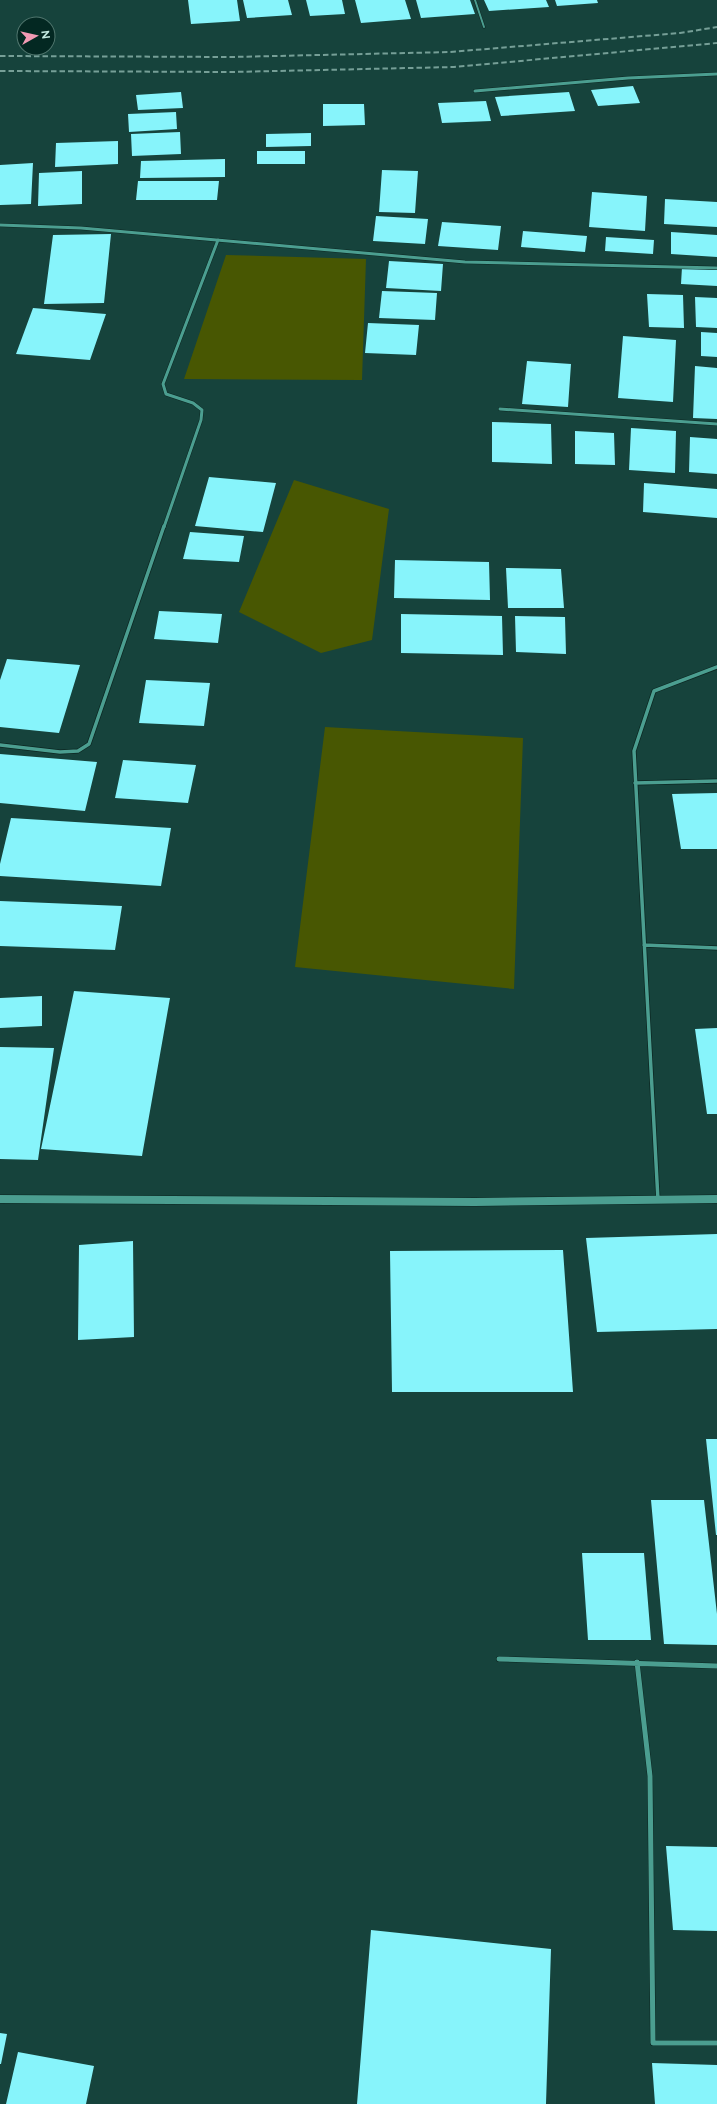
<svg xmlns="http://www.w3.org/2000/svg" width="717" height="2104" font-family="Raleway,sans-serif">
  <rect width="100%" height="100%" fill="#16433c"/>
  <!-- water -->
  <path fill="#485702" d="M226,255L366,259L362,380L184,379Z
    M294,480L389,509L372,640L321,653L239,612Z
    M325,727L523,738L514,989L295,967Z"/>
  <!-- building -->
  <path fill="#87f4fb" d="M188,0H237L240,21L191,24Z
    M243,0H288L292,15L247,18Z
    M306,0H342L345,14L310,16Z
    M355,0H405L411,19L361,23Z
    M416,0H470L475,14L421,18Z
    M484,0H546L549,7L489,11Z
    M555,0H597L598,3L557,6Z
    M633,86L640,103L598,106L591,90Z
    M181,92L183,108L138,110L136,95Z
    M569,92L575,111L501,116L495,97Z
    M486,101L491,121L442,123L438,103Z
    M323,104H364L365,125L323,126Z
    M176,112L177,129L129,132L128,114Z
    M180,132L181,154L132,156L131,134Z
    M311,133V146L266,147V134Z
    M118,141V164L55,167L56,143Z
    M257,151H305V164H257Z
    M225,159V177L140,178L141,161Z
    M33,163L31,204L0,205V165Z
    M382,170L418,171L415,213L379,212Z
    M82,171V204L38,206L39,173Z
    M138,181H219L217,200H136Z
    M592,192L647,196L645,231L589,227Z
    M665,199L717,202V227L664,224Z
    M376,216L428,219L425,244L373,241Z
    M442,222L501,226L498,250L438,246Z
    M523,231L587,236L585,252L521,247Z
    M671,232L717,235V257L671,254Z
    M111,234L104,303L44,304L53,235Z
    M606,237L654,240L653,254L605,251Z
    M389,261L443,264L441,291L386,288Z
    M682,267L717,270V286L681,284Z
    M382,291L437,293L435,320L379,318Z
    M647,294L683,295L684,328L649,327Z
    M695,297L717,298V328L696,327Z
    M33,308L106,314L90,360L16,354Z
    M368,323L419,325L416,355L365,353Z
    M701,332L717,333V357L701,356Z
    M623,336L676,340L673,402L618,398Z
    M527,361L571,364L568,407L522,404Z
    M695,366L717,368V419L693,418Z
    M492,422L551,424L552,464L492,462Z
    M631,428L676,431L675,473L629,470Z
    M575,431L614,433L615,465L575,464Z
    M690,437L717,439V474L689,472Z
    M209,477L276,483L263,532L195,526Z
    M644,483L717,489V518L643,512Z
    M190,532L244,536L239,562L183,559Z
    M395,560L489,562L490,600L394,598Z
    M506,568L561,569L564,608H508Z
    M159,611L222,614L218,643L154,639Z
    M401,614L502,616L503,655L401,653Z
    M515,616L565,617L566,654L516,652Z
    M7,659L80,665L59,733L0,727V680Z
    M146,680L210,683L204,726L139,723Z
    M0,754L97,762L85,811L0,803Z
    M123,760L196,765L188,803L115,798Z
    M717,793V849H681L672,794Z
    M11,818L171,828L161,886L0,876V864Z
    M0,901L122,906L115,950L0,946Z
    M74,991L170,998L142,1156L41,1149Z
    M42,996V1026L0,1028V998Z
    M717,1028V1114H707L695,1029Z
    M0,1047L54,1048L38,1160L0,1159Z
    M717,1234V1329L597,1332L586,1238Z
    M133,1241L134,1337L78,1340L79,1245Z
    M563,1250L573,1392H392L390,1251Z
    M706,1439H717V1535H716Z
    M651,1500H704L717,1614V1645L664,1644Z
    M582,1553H644L651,1640H588Z
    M666,1846L717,1847V1931L673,1930Z
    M371,1930L551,1949L546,2104H357Z
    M0,2033L7,2034L1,2064H0Z
    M18,2052L94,2066L86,2104H6Z
    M652,2063L717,2065V2104H655Z"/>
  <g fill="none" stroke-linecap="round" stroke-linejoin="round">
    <!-- lane casing -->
    <g stroke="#0c2722" stroke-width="3">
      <path id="lane" d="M475,0L484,27"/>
    </g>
    <!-- street-far2 casing -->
    <g stroke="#0c2722" stroke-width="4">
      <path id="street-far2" d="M475,91L628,78L717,74
        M0,225L81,228L465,262L717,268
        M500,409L717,424
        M164,527L201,420L202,410L193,403L166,394L163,384L218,240"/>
    </g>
    <!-- street-far1 casing -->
    <g stroke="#0c2722" stroke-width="5">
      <path id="street-far1" d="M0,745L60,752L78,751L89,744L164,526
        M635,783L717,781
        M644,945L717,948
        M658,1200L634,751L654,691L717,667"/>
    </g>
    <!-- street casing -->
    <g stroke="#0c2722" stroke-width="6">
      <path id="street" d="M499,1659L717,1666
        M637,1662L650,1776L653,2043H717"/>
    </g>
    <!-- secondary casing -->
    <g stroke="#0c2722" stroke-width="9">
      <path id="secondary" d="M0,1199L475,1202L717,1199"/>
    </g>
    <!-- lane -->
    <use href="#lane" stroke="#4b9e90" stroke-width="2"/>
    <!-- street-far2 -->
    <use href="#street-far2" stroke="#4b9e90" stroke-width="3"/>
    <!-- street-far1 -->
    <use href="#street-far1" stroke="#4b9e90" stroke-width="3.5"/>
    <!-- street -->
    <use href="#street" stroke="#4b9e90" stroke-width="5"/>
    <!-- secondary -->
    <use href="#secondary" stroke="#4b9e90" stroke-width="8"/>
    <!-- rail -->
    <path stroke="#769f97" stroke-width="2" stroke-dasharray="5.5 3" stroke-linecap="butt" d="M0,56L232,57L450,52L680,33L717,27
      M0,71L232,72L454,67L717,43"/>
  </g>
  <!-- north arrow -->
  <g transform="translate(36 36) rotate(82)"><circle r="19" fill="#032822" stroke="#50766e"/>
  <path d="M0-3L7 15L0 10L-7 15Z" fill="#f19ab4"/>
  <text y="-6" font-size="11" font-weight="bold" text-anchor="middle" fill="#c3eae1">N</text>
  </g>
</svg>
